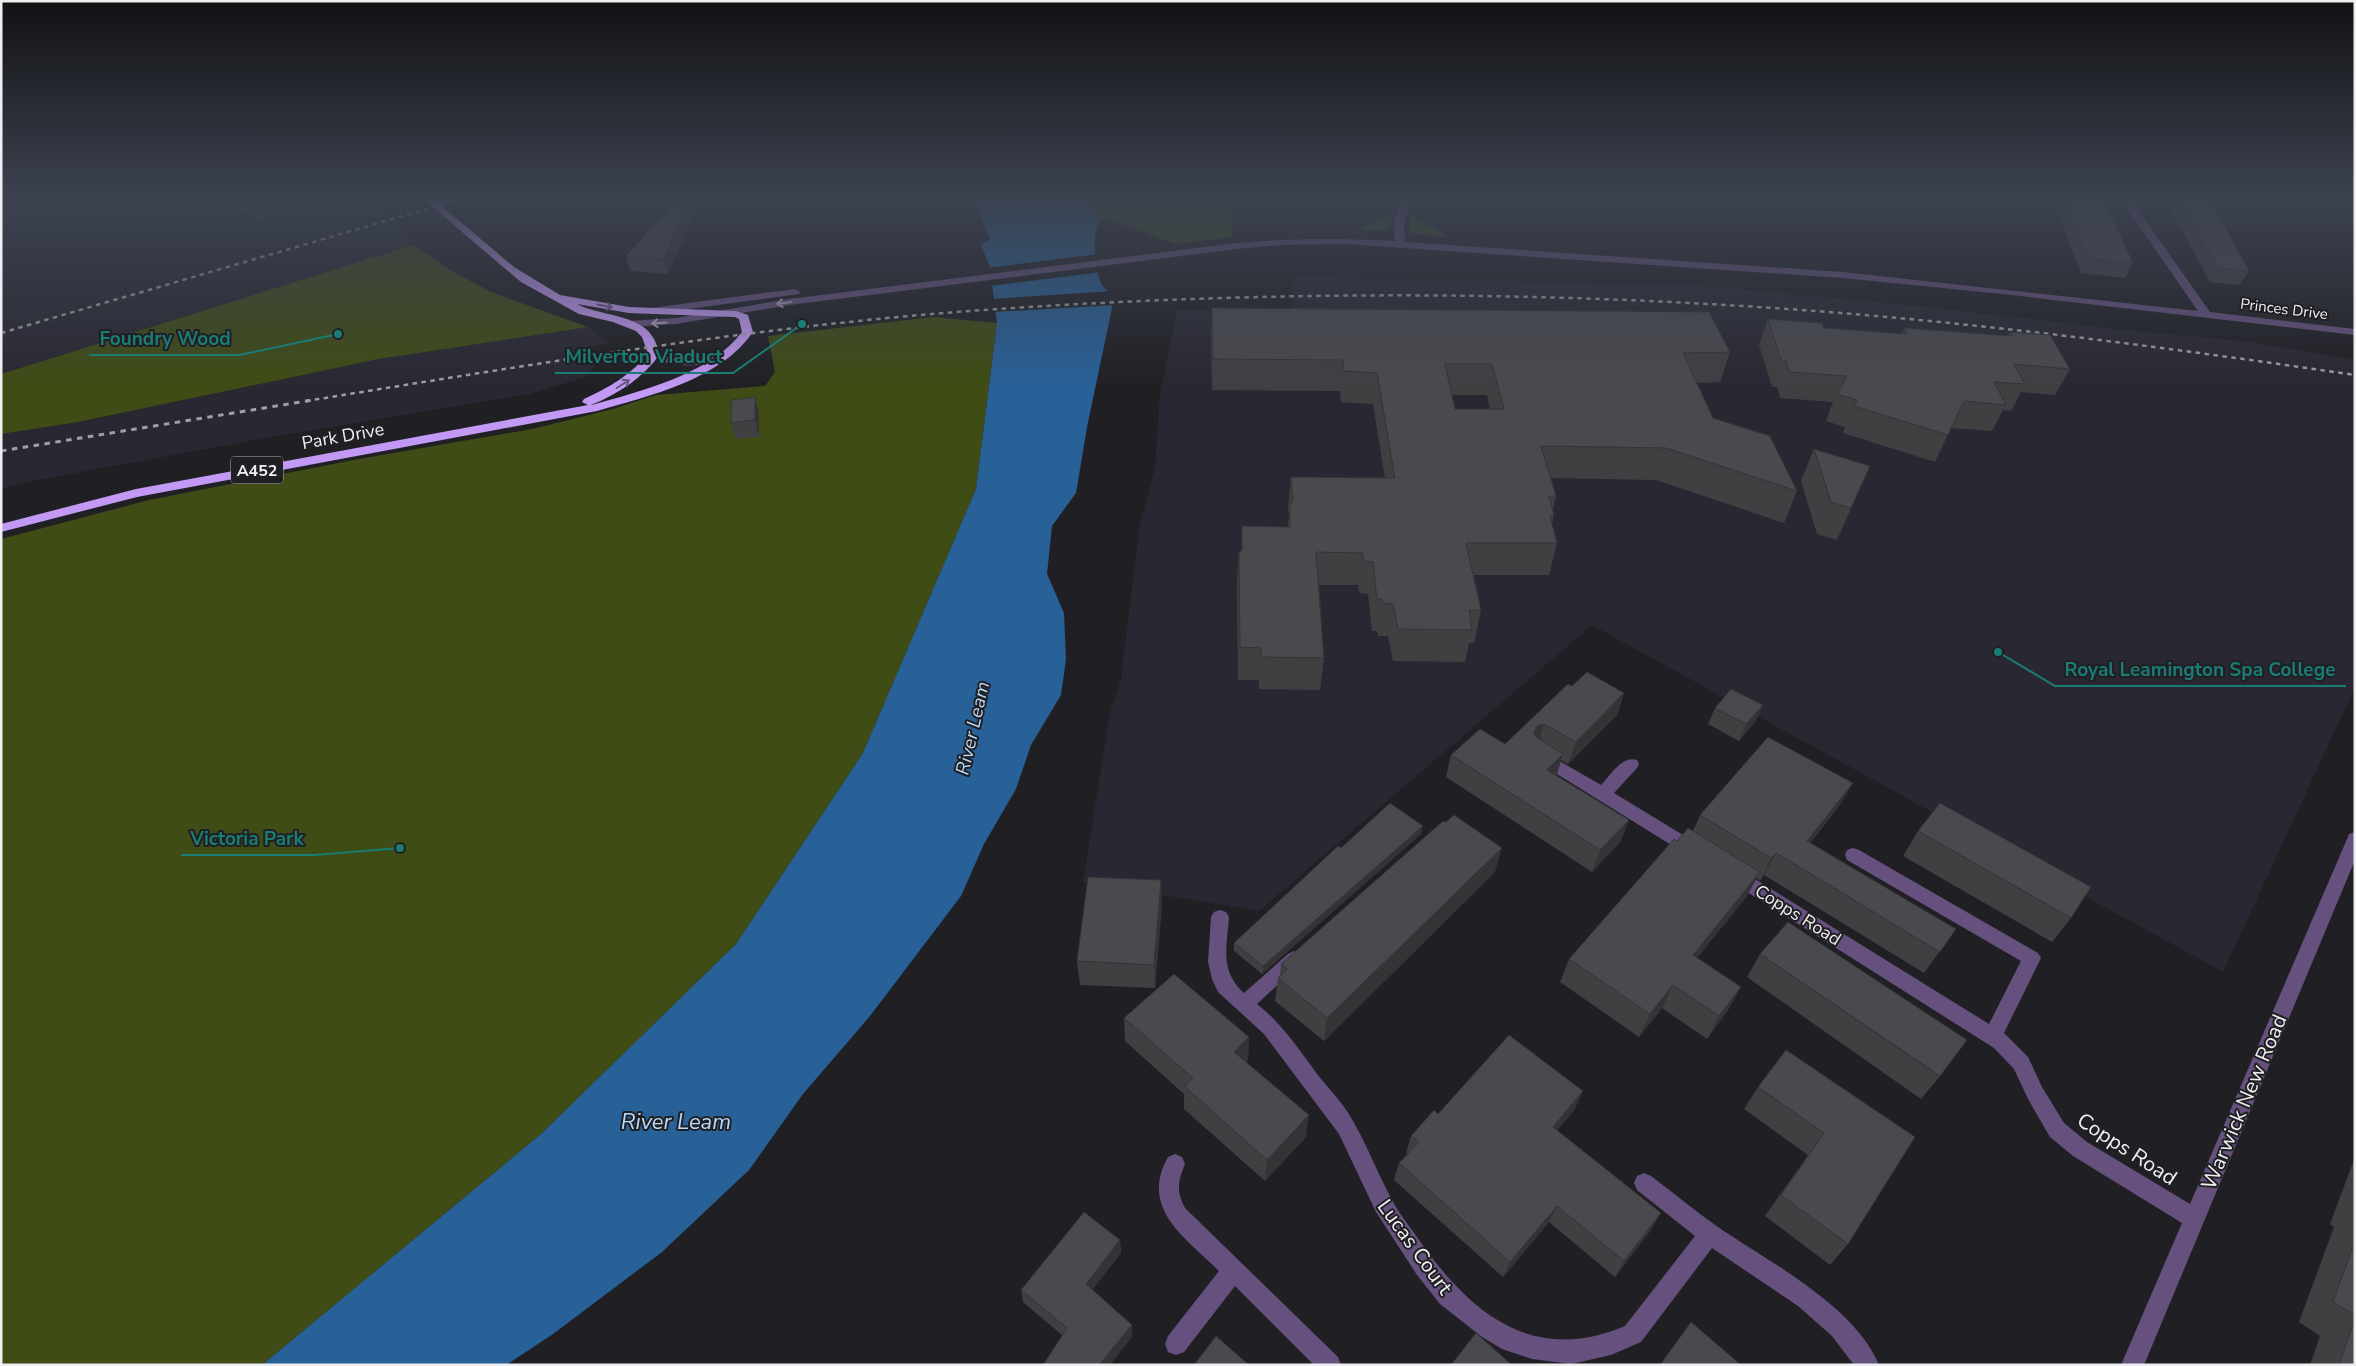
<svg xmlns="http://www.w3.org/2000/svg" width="2356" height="1366" font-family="'Nunito Sans',sans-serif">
  <rect width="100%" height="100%" fill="#202024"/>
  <!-- built -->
  <path fill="#292832" d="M1,197H371L398,222L413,245L1,374Z
    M465,197H531L510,204L491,205L479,204Z
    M1298,277L1706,286L1928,307L2123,330L2243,341L2355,360V687L2223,972L1592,625L1259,911L1083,882L1110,713L1121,680L1140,524L1155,469L1160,395L1177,310L1294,312L1293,284Z
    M588,327L608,343L575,349L576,363L602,358L585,377L530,394L266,438L42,479L1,489V434L78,422L379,359Z"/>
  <!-- green -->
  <path fill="#404c15" d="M1078,197H1239L1230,208L1232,237L1175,244L1107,218L1100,220L1088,204Z
    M1388,214H1392L1390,227L1385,231L1357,230Z
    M1411,217L1416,218L1449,237L1415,234L1409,228Z
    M413,245L452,271L491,292L588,327L379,359L78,422L1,434V374Z
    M933,317L997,323L976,489L863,753L736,944L541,1134L262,1365H1V539L149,500L359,459L532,429L613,409L656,395L765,386L775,372L768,336Z"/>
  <!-- water -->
  <path fill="#286198" d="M973,197H1078L1088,204L1100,220C1091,232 1095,271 1102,285C1103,288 1108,290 1110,293L1112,308L1087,427L1076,493L1052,526L1047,574L1064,613L1066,659L1061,695L1031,745L1016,789L984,844L961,896L870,1016L803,1094L749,1170L662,1252L553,1334L506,1365H262L541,1134L736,944L863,753L976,489L997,323L990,267L981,245L990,239Z"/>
  <!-- pier -->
  <path fill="#202024" d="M1098,254L1102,272L990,286L987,268Z
    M1112,291L1114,305L993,312L991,299Z"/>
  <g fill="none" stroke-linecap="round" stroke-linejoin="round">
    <!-- minor -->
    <path fill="#66517e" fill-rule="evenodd" d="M1403,197H1413L1404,223L1405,242L1843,272L2198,311L2119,197H2129L2210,312L2355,329V335L2003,294L1843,278L1346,244L1279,245L1237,249L789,305L676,324L629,327L624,324L629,321L676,318L789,299L1237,243C1290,238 1342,238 1395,241L1394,223Z
      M795,289L800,292L799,294L651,314L646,311L651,308Z
      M654,351L673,357L688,359L723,354L729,357L727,359C700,367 676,369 650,356L648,354Z
      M1542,751L1601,785C1610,776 1622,755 1637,760L1639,764L1637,768L1614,793L1701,846L1703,851L1701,856L1695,858L1689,856L1536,761L1534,757L1536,753Z
      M2355,832V860L2144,1365H2121L2182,1223L2073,1156L2050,1137L2028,1099L2014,1069L1994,1048L1730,881L1727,876L1730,871L1736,869L1742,871L1989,1024L2021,961L1847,860L1845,855L1847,850L1853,848L1859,850L2038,953L2041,958L2004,1033L2028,1057L2042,1087L2064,1123L2087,1142L2190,1204L2347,839L2349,834Z
      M1220,910L1226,912L1229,917C1227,946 1219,971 1244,993L1288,954L1294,951L1300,954L1303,959L1300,964L1257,1004C1283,1024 1301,1053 1321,1079C1332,1092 1345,1106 1353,1121C1367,1145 1377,1172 1390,1196C1397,1211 1408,1224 1417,1237C1468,1311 1531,1366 1625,1326L1695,1236L1637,1190L1634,1183L1637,1176L1644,1173L1651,1176C1674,1193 1695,1211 1718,1227C1769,1262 1855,1306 1879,1365H1854L1832,1336L1798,1306L1712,1248L1641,1342L1611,1355L1571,1364L1532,1359L1502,1349L1482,1337L1440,1304L1417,1275L1376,1212L1339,1134L1264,1034L1218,992L1212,979L1208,962L1211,917L1214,912Z
      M1175,1154L1182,1157L1185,1164C1178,1181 1176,1191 1185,1208L1338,1357L1341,1365H1314L1235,1286L1184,1352L1176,1355L1168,1352L1165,1344L1168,1336L1219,1271C1186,1238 1139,1209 1168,1157Z"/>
    <!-- highway -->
    <path fill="#c299f4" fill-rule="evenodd" d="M421,197H431L514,267L560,295L629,307L736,311L748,315L753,332C720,380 651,395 597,411L137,497L1,532V524L136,489L588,405L582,402L584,399C608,388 631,375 648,354L642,337L636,331L613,322L579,314L521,282ZM577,304L629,313L735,317L739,319L742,332C711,374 641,391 592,405H591C618,394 643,378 660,354C657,348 656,341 652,336C640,315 597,315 577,304Z"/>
    <!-- rail-far1 -->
    <path stroke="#a0a0a3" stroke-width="2.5" stroke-dasharray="4.5 4.5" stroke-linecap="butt" d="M1,333L468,197
      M306,401C530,365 756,326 983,310C1269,290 1555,290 1841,313C2013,327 2184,350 2355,375"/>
    <!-- rail -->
    <path stroke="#a0a0a3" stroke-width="3" stroke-dasharray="5.5 5.5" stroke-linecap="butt" d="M1,451L313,400"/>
  </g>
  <!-- wall -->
  <path fill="#404043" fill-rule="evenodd" d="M217,197H336L264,223Z
    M681,197H697L699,202L668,274L630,271L626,256Z
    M2051,197H2102L2133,263L2125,278L2081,273Z
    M2164,197H2208L2249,271L2240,285L2210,282Z
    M1212,308L1730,352L1720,382L1697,383L1713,418L1797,491L1784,523L1656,480L1551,478L1556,496L1553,509L1554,515L1552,524L1557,543L1549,575H1474L1481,610L1474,643H1469L1465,662L1393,661L1388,636H1378L1377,631H1372L1368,594L1359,593L1358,585H1319L1324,658L1320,690L1259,689V680H1238L1237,583L1239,551H1241L1288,527L1289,515L1288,508L1291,477L1385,478L1373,404L1341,402L1340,391L1212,390L1211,338ZM1452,395H1487L1490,409H1455Z
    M1768,319L1824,328L1902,334L1904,328L2008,336L2010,332L2070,369L2055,395L2021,392L2011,411L2003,410L1992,431L1951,428L1935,462L1843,433L1845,427L1826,421L1833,402L1780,398L1777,387H1772L1759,345Z
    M755,397L759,413V437L736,439L731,423Z
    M1814,449L1870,466L1837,540L1817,534L1801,481Z
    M1572,686L1624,693L1617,715L1568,764L1561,760L1557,776L1629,820L1620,842L1592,872L1446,777L1451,755L1505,744Z
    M1763,705L1755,722L1739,741L1708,724L1715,708Z
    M1840,805L1810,843L1956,929L1924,973L1764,875L1760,881L1756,878L1747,896L1697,958L1741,987L1728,1010L1707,1039L1662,1008L1639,1037L1560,982L1569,959L1677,841L1693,831L1700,815Z
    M1918,831L2071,918L2052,942L1903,856Z
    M1421,834L1262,974L1234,951V943L1341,848Z
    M1495,872L1324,1041L1275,1001L1278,978L1280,976L1281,964Z
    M1161,880L1162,904L1155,988L1080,985L1077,961Z
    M1760,954L1940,1076L1921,1099L1747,977Z
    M1124,1018L1249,1037L1248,1060L1246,1062L1306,1137L1265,1181L1184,1109V1094L1125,1041Z
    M1758,1087L1915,1137L1848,1244L1830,1265L1765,1216L1808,1155L1744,1109Z
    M1575,1109L1557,1130L1651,1230L1615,1277L1549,1222L1503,1277L1394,1180L1399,1163L1408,1154L1406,1153L1411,1136L1438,1114Z
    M2355,1157V1365H2310L2320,1336L2299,1322L2334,1227L2330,1224Z
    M1120,1240L1121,1253L1092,1290L1132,1337L1062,1335L1023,1302L1021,1290Z"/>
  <!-- shaded-wall -->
  <path fill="#343437" d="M251,197H336L264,223Z
    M691,197H697L699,202L668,274L663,259Z
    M755,397L759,413V437L755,420Z
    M1624,693L1617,715L1568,764L1576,742Z
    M1763,705L1755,722L1739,741L1746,724Z
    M1544,724L1538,746L1534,733L1537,726Z
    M1563,754L1556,776L1547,770Z
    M1853,783L1840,805L1795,863L1807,841Z
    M1629,820L1620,842L1592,872L1600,850Z
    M1423,826L1421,834L1262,974L1263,966Z
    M1502,848L1495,872L1324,1041L1327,1018Z
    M1776,853L1764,875L1760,881L1771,858Z
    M1760,872L1747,896L1681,978L1693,955Z
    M1161,880L1162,904L1155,988L1154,965Z
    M1673,985L1662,1008L1639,1037L1650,1014Z
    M1741,987L1728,1010L1707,1039L1719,1016Z
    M1249,1037L1248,1060L1233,1074L1234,1052Z
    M1583,1091L1575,1109L1546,1144L1553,1127Z
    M1309,1115L1306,1137L1265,1181L1267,1160Z
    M1557,1206L1549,1222L1503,1277L1510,1262Z
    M1661,1213L1651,1230L1615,1277L1624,1261Z
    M1120,1240L1121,1253L1087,1296L1086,1284Z
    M1132,1325V1337L1110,1365H1099Z"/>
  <!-- building -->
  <path fill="#4a4a4e" stroke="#343437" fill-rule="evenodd" d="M681,197H691L663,259L626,256Z
    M2064,197H2102L2133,263L2089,258Z
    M2178,197H2208L2249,271L2218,268Z
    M1212,308L1709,312L1730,352L1683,353L1713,418L1770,436L1797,491L1666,448L1541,446L1556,496H1549L1554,515L1550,516L1557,543H1466L1481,610H1469L1472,630L1398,629L1393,604L1383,603L1382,599H1377L1373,562L1364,561L1362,553L1316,552L1324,658L1261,657V648L1240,647L1239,551H1242V526L1290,527V502H1293L1291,477L1395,478L1377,373L1344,371L1343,360L1213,359ZM1445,364H1492L1504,409H1455Z
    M1768,319L1822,323L1824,328L1907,334L1904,328L2012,336L2010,332L2050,335L2070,369L2014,364L2025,384L1994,382L2006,405L1964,401L1948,435L1854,406L1857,400L1837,394L1847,376L1790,372L1786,361L1781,360Z
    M755,397V420L731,423V400Z
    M1814,449L1870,466L1851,508L1831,502Z
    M1587,672L1624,693L1576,742L1544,724L1537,726L1534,733L1536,737L1563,754L1547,770L1629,820L1600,850L1451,755L1480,729L1505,744L1568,684L1572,686Z
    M1731,689L1763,705L1746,724L1715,708Z
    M1768,737L1853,783L1807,841L1956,929L1940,952L1776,853L1771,858L1700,815Z
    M1390,803L1423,826L1263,966L1234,943L1338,846L1341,848Z
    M1940,803L2091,887L2071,918L1918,831Z
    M1454,815L1502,848L1327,1018L1278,978L1287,969L1281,964L1443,821L1446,822Z
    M1688,828L1760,872L1693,955L1741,987L1719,1016L1673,985L1650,1014L1569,959L1674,839L1677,841Z
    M1088,877L1161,880L1154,965L1077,961Z
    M1788,922L1967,1040L1940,1076L1760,954Z
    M1174,974L1249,1037L1234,1052L1309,1115L1267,1160L1184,1086L1193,1078L1124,1018Z
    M1509,1035L1583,1091L1553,1127L1661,1213L1624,1261L1557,1206L1510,1262L1399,1163L1419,1142L1411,1136L1434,1110L1438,1114Z
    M1786,1050L1915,1137L1848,1244L1781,1195L1824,1133L1758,1087Z
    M1084,1212L1120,1240L1086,1284L1132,1325L1099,1365H1043L1067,1328L1021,1290Z
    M2355,1241V1315L2333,1302Z
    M2355,1319V1365H2339Z
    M1691,1322L1741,1365H1660Z
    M1476,1333L1512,1365H1451Z
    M1216,1336L1249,1365H1194Z"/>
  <!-- one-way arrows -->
  <defs><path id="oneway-shaft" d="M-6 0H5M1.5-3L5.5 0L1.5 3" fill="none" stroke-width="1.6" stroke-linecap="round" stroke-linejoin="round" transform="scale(1.25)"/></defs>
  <g stroke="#aaa0b8">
    <use href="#oneway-shaft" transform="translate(784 303) rotate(172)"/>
    <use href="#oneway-shaft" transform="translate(659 323) rotate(176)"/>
  </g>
  <g stroke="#695682">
    <use href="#oneway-shaft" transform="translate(605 306) rotate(11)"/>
    <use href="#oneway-shaft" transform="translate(623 384) rotate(-32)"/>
  </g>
  <!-- sky -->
  <linearGradient id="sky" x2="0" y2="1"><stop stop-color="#121214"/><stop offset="0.51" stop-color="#3c4250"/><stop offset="1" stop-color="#3c4250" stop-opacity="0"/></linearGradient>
  <rect width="2356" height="388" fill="url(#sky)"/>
  <g text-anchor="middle" stroke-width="4" stroke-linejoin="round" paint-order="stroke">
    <!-- far-street labels -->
    <g font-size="15" fill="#efeff1" stroke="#202024">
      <text transform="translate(2284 309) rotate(7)" y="5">Princes Drive</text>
    </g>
    <!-- shield labels -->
    <rect fill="#202024" stroke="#b1b1b4" stroke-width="1" x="231" y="456.5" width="52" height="27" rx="4"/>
    <g font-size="16" font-weight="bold" fill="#efeff1">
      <text x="257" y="476">A452</text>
    </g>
    <!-- street labels -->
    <g font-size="18" fill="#efeff1" stroke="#202024">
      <text transform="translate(343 436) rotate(-10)" y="6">Park Drive</text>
      <text transform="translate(1798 915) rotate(32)" y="6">Copps Road</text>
    </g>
    <!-- water labels -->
    <g font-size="19" font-style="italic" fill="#bad8f8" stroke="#202024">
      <text transform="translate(972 728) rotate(-77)" y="7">River Leam</text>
    </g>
    <!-- near-street labels -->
    <g font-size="21" fill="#efeff1" stroke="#202024">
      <text transform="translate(2244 1102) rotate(-67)" y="7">Warwick New Road</text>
      <text transform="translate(2127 1149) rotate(33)" y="7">Copps Road</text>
      <text transform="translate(1415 1247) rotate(54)" y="7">Lucas Court</text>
    </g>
    <!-- near-water labels -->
    <g font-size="22" font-style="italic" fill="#bad8f8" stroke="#202024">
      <text x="676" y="1129">River Leam</text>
    </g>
  </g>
  <!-- callouts -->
  <path fill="none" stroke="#1a7c75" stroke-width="2" d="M338 334L240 355H89M802 324L733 373H555M1998 652L2055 686H2346M400 848L314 855H181"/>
  <g fill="#1a7c75" stroke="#202024" stroke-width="2">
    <circle cx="338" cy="334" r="5"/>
    <circle cx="802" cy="324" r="5"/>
    <circle cx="1998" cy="652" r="5"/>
    <circle cx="400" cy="848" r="5"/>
  </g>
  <g font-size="19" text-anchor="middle" font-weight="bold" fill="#1a7c75" stroke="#202024" stroke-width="4" stroke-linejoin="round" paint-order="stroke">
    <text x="165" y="345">Foundry Wood</text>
    <text x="644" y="363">Milverton Viaduct</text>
    <text x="2200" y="676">Royal Leamington Spa College</text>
    <text x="247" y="845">Victoria Park</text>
  </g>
  <!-- border -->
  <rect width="2356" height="1366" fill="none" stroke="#efeff1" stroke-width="5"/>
</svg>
